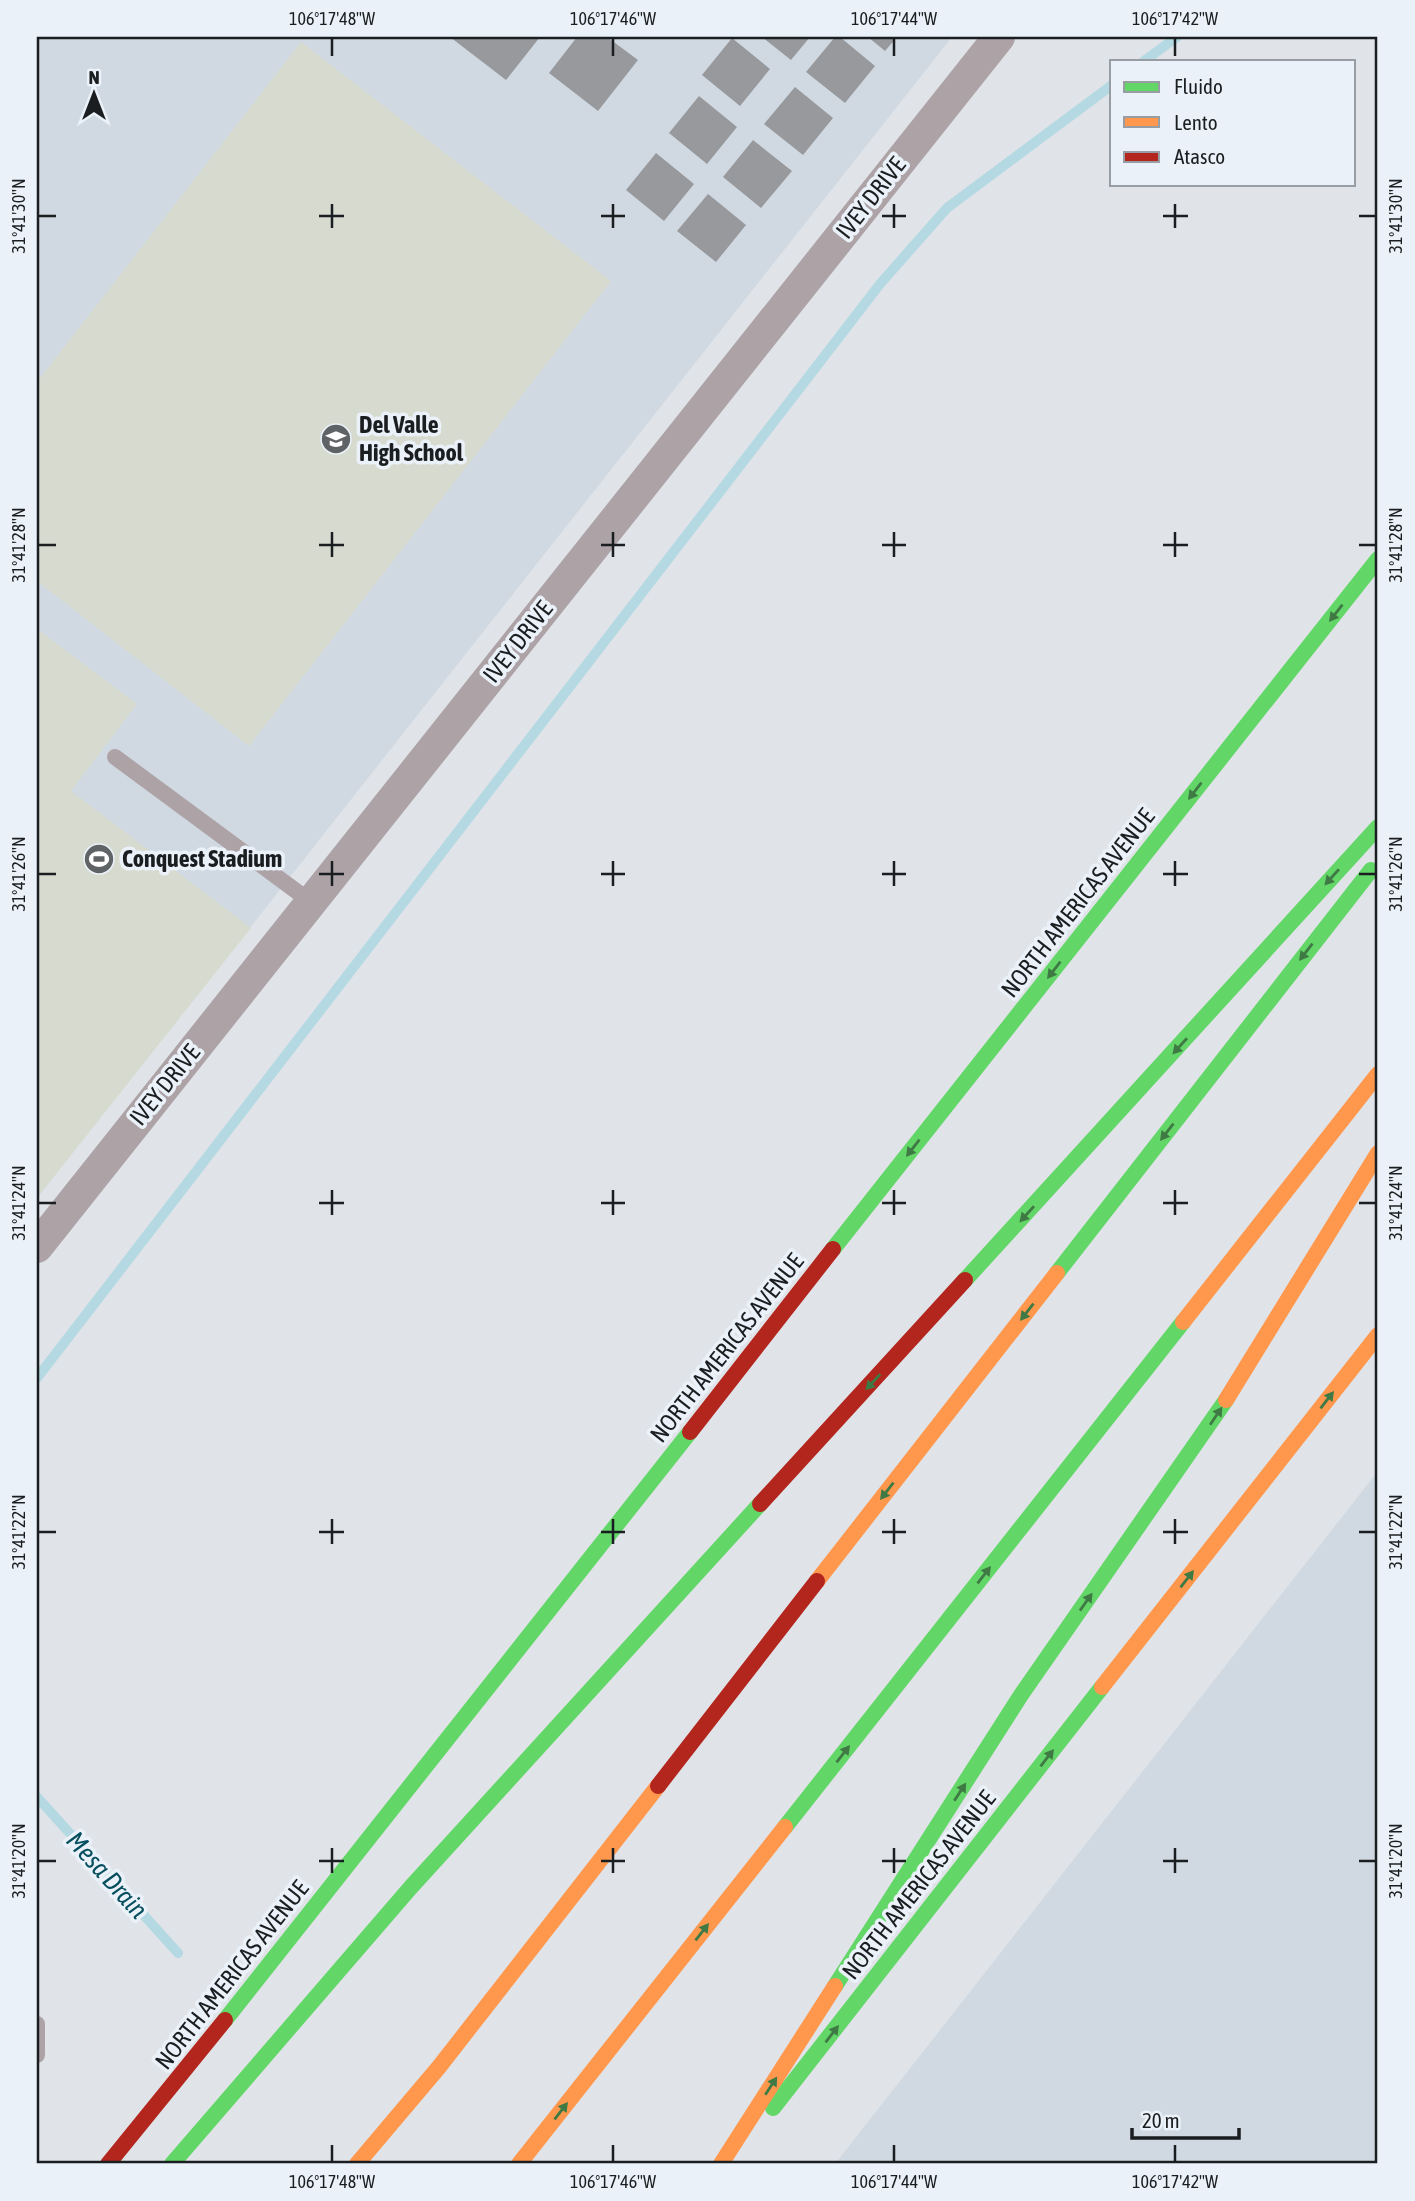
<svg xmlns="http://www.w3.org/2000/svg" width="1415" height="2201" font-family="'Asap Condensed',sans-serif">
  <rect width="100%" height="100%" fill="#e0e4e8"/>
  <!-- built -->
  <path fill="#d0d9e2" d="M37,37H952L37,1198Z
    M1378,1471V2164H835Z"/>
  <!-- green -->
  <path fill="#d7dbcf" d="M301,42L611,281L249,746L37,581V382Z
    M37,629L137,704L71,791L251,928L37,1198Z"/>
  <g fill="none" stroke-linecap="round" stroke-linejoin="round">
    <!-- stream -->
    <path stroke="#b5d9e3" stroke-width="10" d="M1144,61L1177,37
      M37,1378L880,284L947,208L1112,85
      M37,1797L178,1953"/>
  </g>
  <!-- building -->
  <path fill="#98999c" d="M450,37H540L506,80Z
    M577,37H607L638,60L598,111L549,73Z
    M762,37H810L791,60Z
    M835,37H840L875,66L845,103L806,72Z
    M868,37H897L885,51Z
    M732,38L770,69L740,106L702,75Z
    M795,87L833,118L803,155L764,124Z
    M699,96L737,127L707,164L669,133Z
    M753,140L792,171L761,208L723,177Z
    M656,153L694,184L664,221L626,190Z
    M708,194L746,225L716,262L677,231Z"/>
  <g fill="none" stroke-linecap="round" stroke-linejoin="round">
    <!-- lane -->
    <path stroke="#ada3a7" stroke-width="16" d="M115,757L311,902
      M37,2024V2055"/>
    <!-- street -->
    <path stroke="#ada3a7" stroke-width="32" d="M37,1247L999,37"/>
    <!-- fast -->
    <path stroke="#63d668" stroke-width="16" d="M833,1249L1378,559
      M1057,1273L1371,870
      M965,1280L1378,827
      M785,1827L1183,1322
      M835,1986L1021,1695L1226,1400
      M225,2020L690,1432
      M773,2108L1102,1687
      M172,2164L411,1887L760,1504"/>
    <!-- slow -->
    <path stroke="#ff974d" stroke-width="16" d="M1183,1322L1378,1074
      M1226,1400L1378,1153
      M817,1581L1057,1273
      M1102,1687L1378,1335
      M357,2164L439,2067L658,1786
      M519,2164L785,1827
      M721,2164L835,1986"/>
    <!-- jam -->
    <path stroke="#b3261e" stroke-width="16" d="M690,1432L833,1249
      M760,1504L965,1280
      M658,1786L817,1581
      M108,2164L225,2020"/>
  </g>
  <!-- one-way arrows -->
  <defs><path id="oneway-solid" d="M-6-.8H1V-3.2L6.5 0L1 3.2V.8H-6Z" transform="scale(1.75)"/></defs>
  <g fill="#3f7a44">
    <use href="#oneway-solid" transform="translate(1336 613) rotate(128)"/>
    <use href="#oneway-solid" transform="translate(1195 791) rotate(128)"/>
    <use href="#oneway-solid" transform="translate(1332 877) rotate(132)"/>
    <use href="#oneway-solid" transform="translate(1306 952) rotate(128)"/>
    <use href="#oneway-solid" transform="translate(1054 970) rotate(128)"/>
    <use href="#oneway-solid" transform="translate(1180 1046) rotate(132)"/>
    <use href="#oneway-solid" transform="translate(1167 1132) rotate(128)"/>
    <use href="#oneway-solid" transform="translate(913 1148) rotate(128)"/>
    <use href="#oneway-solid" transform="translate(1027 1214) rotate(132)"/>
    <use href="#oneway-solid" transform="translate(1027 1312) rotate(128)"/>
    <use href="#oneway-solid" transform="translate(873 1382) rotate(133)"/>
    <use href="#oneway-solid" transform="translate(1327 1400) rotate(-52)"/>
    <use href="#oneway-solid" transform="translate(1216 1416) rotate(-56)"/>
    <use href="#oneway-solid" transform="translate(887 1491) rotate(128)"/>
    <use href="#oneway-solid" transform="translate(984 1575) rotate(-52)"/>
    <use href="#oneway-solid" transform="translate(1187 1579) rotate(-52)"/>
    <use href="#oneway-solid" transform="translate(1086 1602) rotate(-55)"/>
    <use href="#oneway-solid" transform="translate(843 1754) rotate(-52)"/>
    <use href="#oneway-solid" transform="translate(1047 1758) rotate(-52)"/>
    <use href="#oneway-solid" transform="translate(960 1792) rotate(-57)"/>
    <use href="#oneway-solid" transform="translate(702 1932) rotate(-52)"/>
    <use href="#oneway-solid" transform="translate(832 2034) rotate(-52)"/>
    <use href="#oneway-solid" transform="translate(771 2086) rotate(-57)"/>
    <use href="#oneway-solid" transform="translate(561 2111) rotate(-52)"/>
  </g>
  <!-- ticks -->
  <path fill="none" stroke="#1b1e20" stroke-width="2.5" d="M332,38V56M613,38V56M894,38V56M1175,38V56M332,204V228M613,204V228M894,204V228M1175,204V228M38,216H56M319,216H344M601,216H625M882,216H906M1163,216H1188M1359,216H1376M332,532V557M613,532V557M894,532V557M1175,532V557M38,545H56M319,545H344M601,545H625M882,545H906M1163,545H1188M1359,545H1376M332,861V886M613,861V886M894,861V886M1175,861V886M38,874H56M319,874H344M601,874H625M882,874H906M1163,874H1188M1359,874H1376M332,1190V1215M613,1190V1215M894,1190V1215M1175,1190V1215M38,1203H56M319,1203H344M601,1203H625M882,1203H906M1163,1203H1188M1359,1203H1376M332,1519V1544M613,1519V1544M894,1519V1544M1175,1519V1544M38,1532H56M319,1532H344M601,1532H625M882,1532H906M1163,1532H1188M1359,1532H1376M332,1848V1873M613,1848V1873M894,1848V1873M1175,1848V1873M38,1861H56M319,1861H344M601,1861H625M882,1861H906M1163,1861H1188M1359,1861H1376M332,2145V2162M613,2145V2162M894,2145V2162M1175,2145V2162"/>
  <!-- icons -->
  <defs>
    <g id="school-disc" transform="scale(1.575)"><circle r="9.5" fill="#606366" stroke="#eaf1f8"/><path d="M0-5L7-2L0 1L-7-2ZM-4 1L0 2.5L4 1V4Q0 6-4 4Z" fill="#fff"/></g>
    <g id="stadium-disc" transform="scale(1.575)"><circle r="9.5" fill="#606366" stroke="#eaf1f8"/><path d="M0-5a6.5 5 0 1 0 0 10a6.5 5 0 1 0 0-10ZM-3.5-1.8h7v3.6h-7Z" fill="#fff"/></g>
  </defs>
  <g fill-rule="evenodd">
    <use href="#school-disc" x="336" y="439"/>
    <use href="#stadium-disc" x="99" y="859"/>
  </g>
  <g text-anchor="middle" stroke-width="7" stroke-linejoin="round" paint-order="stroke">
    <!-- street labels -->
    <g font-size="24" fill="#1b1e20" stroke="#eaf1f8">
      <text transform="translate(871 198) rotate(-52)" y="8">IVEY DRIVE</text>
      <text transform="translate(518 642) rotate(-52)" y="8">IVEY DRIVE</text>
      <text transform="translate(1078 903) rotate(-52)" y="8">NORTH AMERICAS AVENUE</text>
      <text transform="translate(165 1085) rotate(-51)" y="8">IVEY DRIVE</text>
      <text transform="translate(727 1348) rotate(-52)" y="8">NORTH AMERICAS AVENUE</text>
      <text transform="translate(919 1885) rotate(-52)" y="8">NORTH AMERICAS AVENUE</text>
      <text transform="translate(232 1975) rotate(-52)" y="8">NORTH AMERICAS AVENUE</text>
    </g>
    <!-- poi labels -->
    <g font-size="24" font-weight="bold" fill="#1b1e20" stroke="#eaf1f8" text-anchor="start">
      <text x="359" y="433">Del Valle<tspan x="359" dy="28">High School</tspan></text>
      <text x="122" y="867">Conquest Stadium</text>
    </g>
    <!-- water labels -->
    <g font-size="26" font-style="italic" fill="#074f5e" stroke="#eaf1f8">
      <text transform="translate(107 1875) rotate(48)" y="9">Mesa Drain</text>
    </g>
  </g>
  <!-- border -->
  <rect width="1415" height="2201" fill="none" stroke="#eaf1f8" stroke-width="77"/>
  <!-- legend -->
  <rect x="1110" y="60" width="245" height="126" fill="#eaf1f8" stroke="#979da2" stroke-width="2"/>
  <rect x="1124" y="82" width="35" height="10" fill="#63d668" stroke="#979da2" stroke-width="2"/>
  <text x="1174" y="94" font-size="21" fill="#1b1e20">Fluido</text>
  <rect x="1124" y="117" width="35" height="10" fill="#ff974d" stroke="#979da2" stroke-width="2"/>
  <text x="1174" y="130" font-size="21" fill="#1b1e20">Lento</text>
  <rect x="1124" y="152" width="35" height="10" fill="#b3261e" stroke="#979da2" stroke-width="2"/>
  <text x="1174" y="164" font-size="21" fill="#1b1e20">Atasco</text>
  <!-- north arrow -->
  <g transform="translate(94 94)" stroke="#eaf1f8" stroke-width="5" paint-order="stroke">
  <path d="M0-5L12 26L0 18L-12 26Z" fill="#1b1e20"/>
  <text y="-10" font-size="19" font-weight="bold" text-anchor="middle" fill="#1b1e20">N</text>
  </g>
  <!-- scale -->
  <path d="M1132 2128v10h107v-10" fill="none" stroke="#1b1e20" stroke-width="3.5"/>
  <text x="1142" y="2128" font-size="21" fill="#1b1e20" stroke="#eaf1f8" stroke-width="5" paint-order="stroke">20 m</text>
  <rect x="38" y="38" width="1338" height="2124" fill="none" stroke="#1b1e20" stroke-width="2.5"/>
  <g font-size="18" text-anchor="middle" fill="#1b1e20">
    <text x="332" y="25">106°17'48"W</text>
    <text x="613" y="25">106°17'46"W</text>
    <text x="894" y="25">106°17'44"W</text>
    <text x="1175" y="25">106°17'42"W</text>
    <text transform="translate(19 216) rotate(-90)" y="6">31°41'30"N</text>
    <text transform="translate(1396 216) rotate(-90)" y="6">31°41'30"N</text>
    <text transform="translate(19 545) rotate(-90)" y="6">31°41'28"N</text>
    <text transform="translate(1396 545) rotate(-90)" y="6">31°41'28"N</text>
    <text transform="translate(19 874) rotate(-90)" y="6">31°41'26"N</text>
    <text transform="translate(1396 874) rotate(-90)" y="6">31°41'26"N</text>
    <text transform="translate(19 1203) rotate(-90)" y="6">31°41'24"N</text>
    <text transform="translate(1396 1203) rotate(-90)" y="6">31°41'24"N</text>
    <text transform="translate(19 1532) rotate(-90)" y="6">31°41'22"N</text>
    <text transform="translate(1396 1532) rotate(-90)" y="6">31°41'22"N</text>
    <text transform="translate(19 1861) rotate(-90)" y="6">31°41'20"N</text>
    <text transform="translate(1396 1861) rotate(-90)" y="6">31°41'20"N</text>
    <text x="332" y="2188">106°17'48"W</text>
    <text x="613" y="2188">106°17'46"W</text>
    <text x="894" y="2188">106°17'44"W</text>
    <text x="1175" y="2188">106°17'42"W</text>
  </g>
</svg>
